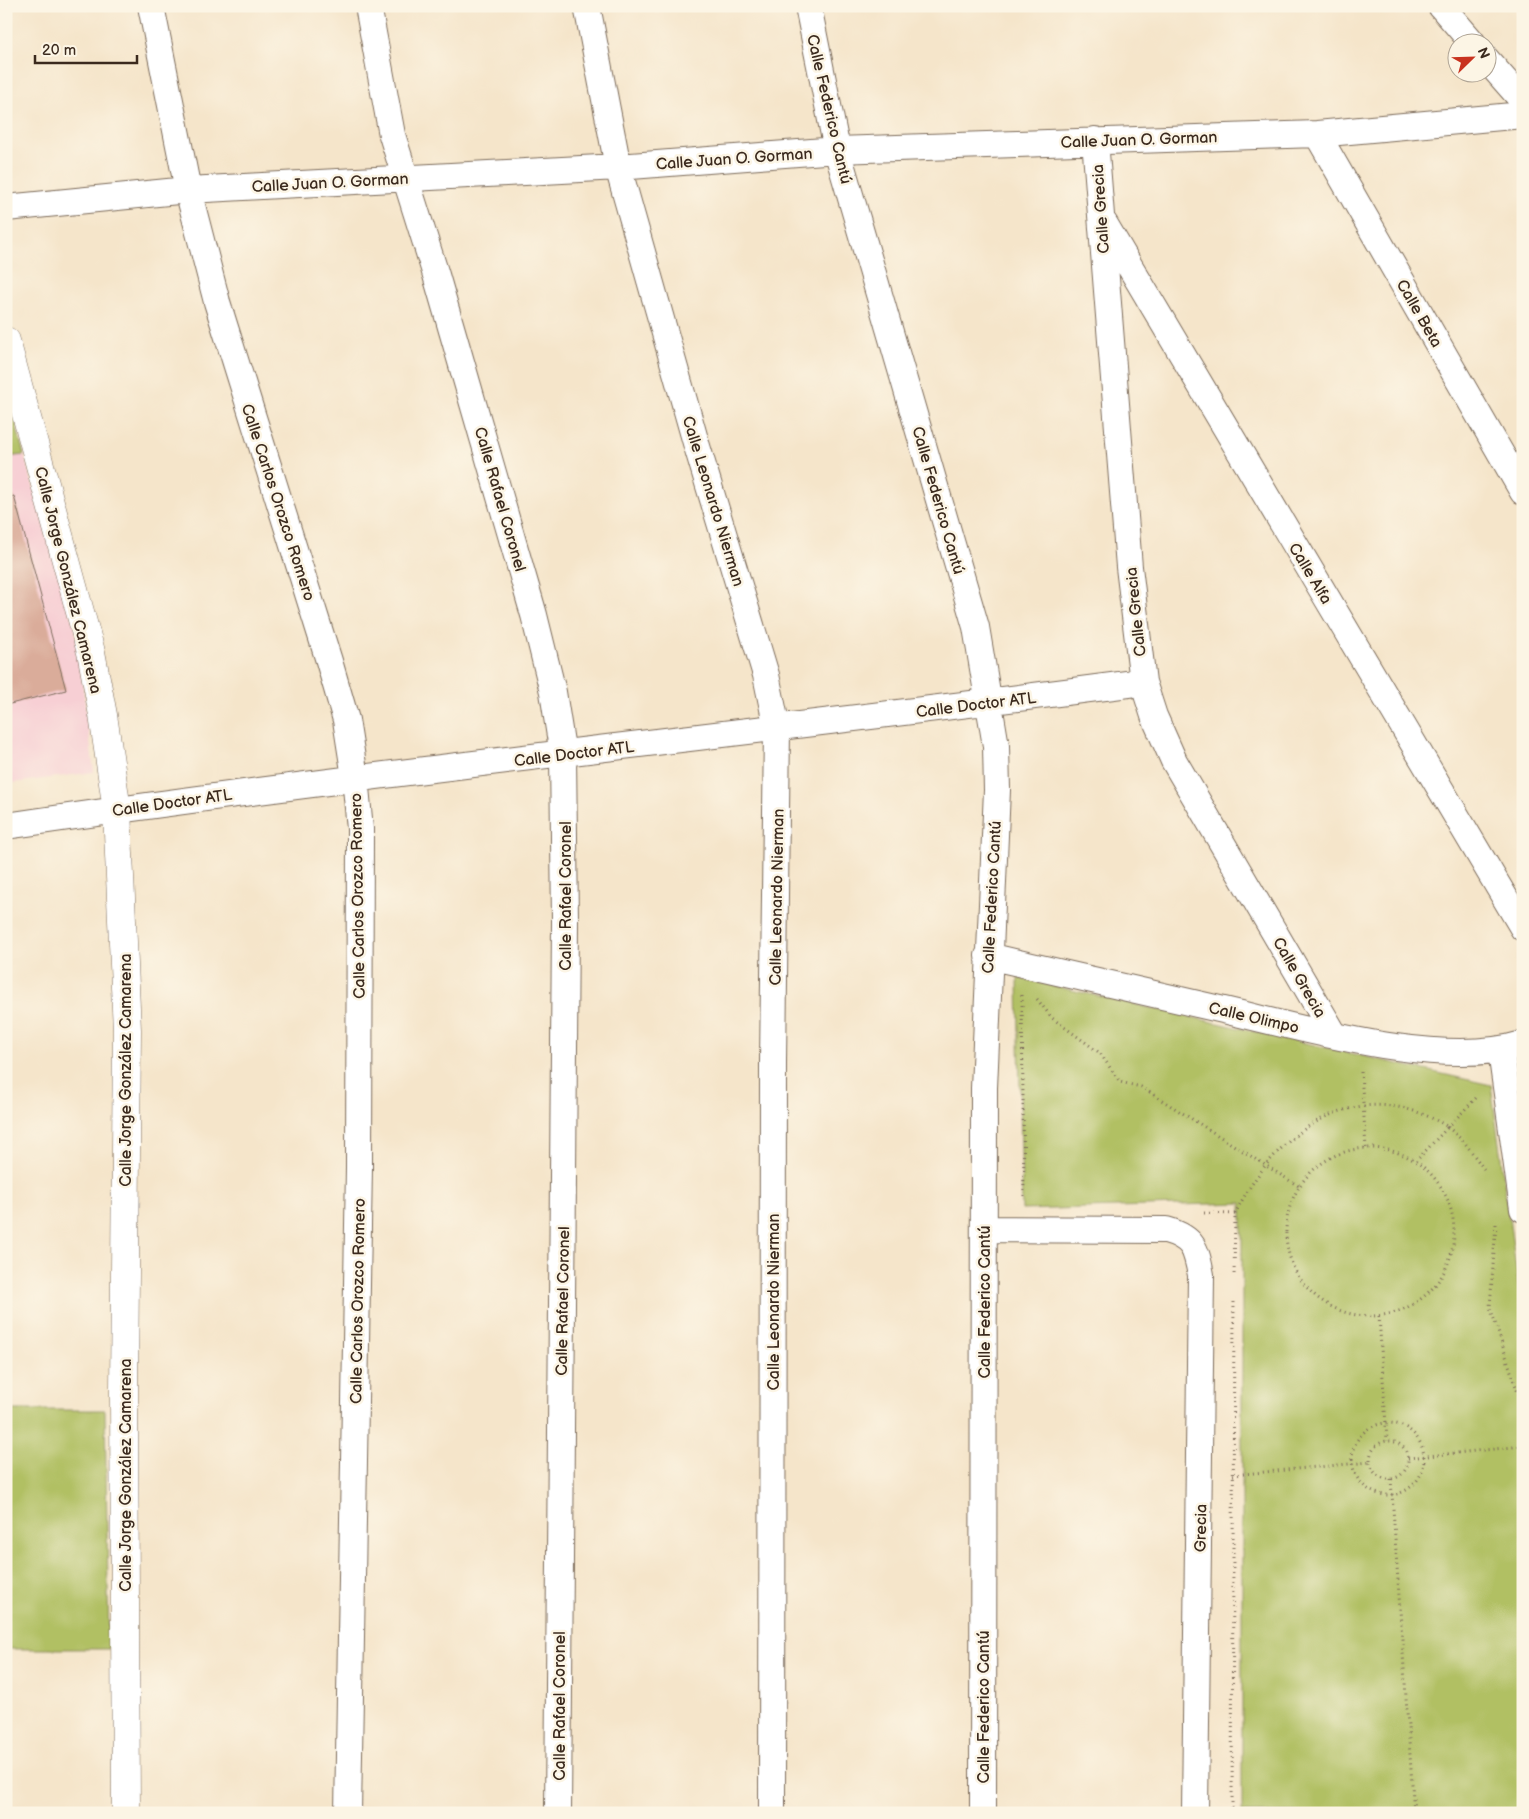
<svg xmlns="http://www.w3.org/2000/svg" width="1529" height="1819" font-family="'Balsamiq Sans',sans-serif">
  <rect width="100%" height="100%" fill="#fcf5e5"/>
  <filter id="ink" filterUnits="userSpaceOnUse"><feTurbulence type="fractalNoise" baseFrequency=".02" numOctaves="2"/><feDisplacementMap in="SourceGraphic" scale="10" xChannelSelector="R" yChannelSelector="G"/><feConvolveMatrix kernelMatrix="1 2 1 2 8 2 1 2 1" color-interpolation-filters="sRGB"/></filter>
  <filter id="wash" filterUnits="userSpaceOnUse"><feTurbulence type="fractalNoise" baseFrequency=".0096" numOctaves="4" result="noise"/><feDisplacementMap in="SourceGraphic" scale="20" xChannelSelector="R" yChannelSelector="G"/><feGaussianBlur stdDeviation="1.12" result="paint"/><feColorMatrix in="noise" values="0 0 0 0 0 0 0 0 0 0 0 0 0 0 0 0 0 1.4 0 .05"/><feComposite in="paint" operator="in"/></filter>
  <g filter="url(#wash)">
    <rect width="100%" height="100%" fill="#f5e5ca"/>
    <!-- built -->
    <path fill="#f7cfd4" d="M24,455L75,627L94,772L6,784V457Z"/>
    <!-- green -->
    <path fill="#b1c063" stroke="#767540" d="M6,386L24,455L6,457Z
      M1018,978L1491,1085L1523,1320V1813H1242V1203L1022,1210Z
      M6,1410H105L109,1649H6Z"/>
    <g id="blocks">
      <!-- building -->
      <path fill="#daac9a" d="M14,496L66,690L6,705V498Z"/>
    </g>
  </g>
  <g filter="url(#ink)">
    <use href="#blocks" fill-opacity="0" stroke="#7c6b5a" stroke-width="1"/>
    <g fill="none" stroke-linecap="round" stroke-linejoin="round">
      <!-- minor casing -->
      <g stroke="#7c6b5a" stroke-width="28">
        <path id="minor" d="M151,6L188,190L217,302L329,661L346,720L355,777L360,829L359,1167L348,1813
          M368,6L392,135L436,275L534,615L553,692L563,755L565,921L558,1813
          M587,6L618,167L696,443L766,675L777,728L773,1063L772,1813
          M808,6L837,150L976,627L996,746L997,790L984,1088L983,1813
          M1441,6L1472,42
          M1486,59L1523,101
          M1317,134L1523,492
          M1095,140L1129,567L1143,682L1154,716L1174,761L1335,1036
          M6,208L188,190L618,167L837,150L1317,134L1523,115
          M1104,223L1523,928
          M6,826C384,770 764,732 1143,682
          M988,956C1068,974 1148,993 1228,1011C1310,1030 1442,1069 1523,1044
          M1501,1051L1523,1209
          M984,1229L1166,1230C1194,1238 1196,1249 1201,1275L1195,1813"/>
      </g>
      <!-- tertiary casing -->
      <g stroke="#7c6b5a" stroke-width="29">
        <path id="tertiary" d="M6,341L91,652L103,715L117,810L127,1030L124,1394L126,1813"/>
      </g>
      <!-- path -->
      <path stroke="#7c6b5a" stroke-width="3" stroke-dasharray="1 4" stroke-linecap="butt" d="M1022,995L1024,1199
        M1037,999L1052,1018L1100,1053L1120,1082L1141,1087L1300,1187
        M1361,1072L1366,1148
        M1476,1098L1448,1127L1465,1143L1484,1169
        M1286 1232a84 84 0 1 1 168 0a84 84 0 1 1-168 0Z
        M1204,1213L1235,1214L1234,1277
        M1235,1214C1275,1131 1358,1071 1448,1127L1416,1161
        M1496,1224L1490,1307L1523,1408
        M1379,1316L1387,1441
        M1352 1459a36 36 0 1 1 72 0a36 36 0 1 1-72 0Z
        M1370 1460a19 19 0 1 1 38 0a19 19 0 1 1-38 0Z
        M1408,1458L1523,1446
        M1233,1475L1370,1462
        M1391,1479L1414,1813
        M1232,1813L1234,1298
        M1516,1813L1523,1805"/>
      <!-- minor -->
      <use href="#minor" stroke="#fff" stroke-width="26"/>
      <!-- tertiary -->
      <use href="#tertiary" stroke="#fff" stroke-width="28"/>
    </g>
  </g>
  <g text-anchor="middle" stroke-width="5" stroke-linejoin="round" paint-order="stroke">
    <!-- street labels -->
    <g font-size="16" fill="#3b2a1e" stroke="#fcf5e5">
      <text transform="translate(830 109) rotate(77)" y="6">Calle Federico Cantú</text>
      <text transform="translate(1139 139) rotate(-2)" y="6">Calle Juan O. Gorman</text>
      <text transform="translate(734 158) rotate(-4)" y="6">Calle Juan O. Gorman</text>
      <text transform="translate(330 182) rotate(-3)" y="6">Calle Juan O. Gorman</text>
      <text transform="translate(1100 209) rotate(-94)" y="6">Calle Grecia</text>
      <text transform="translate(1420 313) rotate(60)" y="6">Calle Beta</text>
      <text transform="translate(501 499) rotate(74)" y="6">Calle Rafael Coronel</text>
      <text transform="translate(939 500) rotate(74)" y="6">Calle Federico Cantú</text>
      <text transform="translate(714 501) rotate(73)" y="6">Calle Leonardo Nierman</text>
      <text transform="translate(279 502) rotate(72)" y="6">Calle Carlos Orozco Romero</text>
      <text transform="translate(1311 573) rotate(59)" y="6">Calle Alfa</text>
      <text transform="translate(69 580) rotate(76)" y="6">Calle Jorge González Camarena</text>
      <text transform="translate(1135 612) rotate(-96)" y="6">Calle Grecia</text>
      <text transform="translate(976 704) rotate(-7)" y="6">Calle Doctor ATL</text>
      <text transform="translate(574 753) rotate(-7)" y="6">Calle Doctor ATL</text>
      <text transform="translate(172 802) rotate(-8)" y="6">Calle Doctor ATL</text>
      <text transform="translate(357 896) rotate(-91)" y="6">Calle Carlos Orozco Romero</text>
      <text transform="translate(565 896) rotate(-90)" y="6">Calle Rafael Coronel</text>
      <text transform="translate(776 897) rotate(-89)" y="6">Calle Leonardo Nierman</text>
      <text transform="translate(991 897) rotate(-87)" y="6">Calle Federico Cantú</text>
      <text transform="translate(1300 977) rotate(60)" y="6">Calle Grecia</text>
      <text transform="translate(1254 1017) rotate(13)" y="6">Calle Olimpo</text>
      <text transform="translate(125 1070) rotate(-90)" y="6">Calle Jorge González Camarena</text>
      <text transform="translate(357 1301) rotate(-89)" y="6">Calle Carlos Orozco Romero</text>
      <text transform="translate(562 1301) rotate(-89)" y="6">Calle Rafael Coronel</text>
      <text transform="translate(773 1302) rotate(-90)" y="6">Calle Leonardo Nierman</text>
      <text transform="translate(984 1302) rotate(-90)" y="6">Calle Federico Cantú</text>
      <text transform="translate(125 1475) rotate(-90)" y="6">Calle Jorge González Camarena</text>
      <text transform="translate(1200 1528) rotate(-89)" y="6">Grecia</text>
      <text transform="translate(559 1706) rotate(-90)" y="6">Calle Rafael Coronel</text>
      <text transform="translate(983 1707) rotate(-90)" y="6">Calle Federico Cantú</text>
    </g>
  </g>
  <!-- margin -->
  <rect width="1529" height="1819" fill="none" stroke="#fcf5e5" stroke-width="25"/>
  <!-- north arrow -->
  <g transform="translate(1472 58) rotate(67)"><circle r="24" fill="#fcf5e5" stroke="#afa495"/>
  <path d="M0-4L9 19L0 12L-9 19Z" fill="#c8321e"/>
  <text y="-8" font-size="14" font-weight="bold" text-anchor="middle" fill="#3b2a1e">N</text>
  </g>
  <!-- scale -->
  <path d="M35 55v8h102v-8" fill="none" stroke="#3b2a1e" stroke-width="2.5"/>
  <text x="42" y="55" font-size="15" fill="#3b2a1e" stroke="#fcf5e5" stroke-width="4" paint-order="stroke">20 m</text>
</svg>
